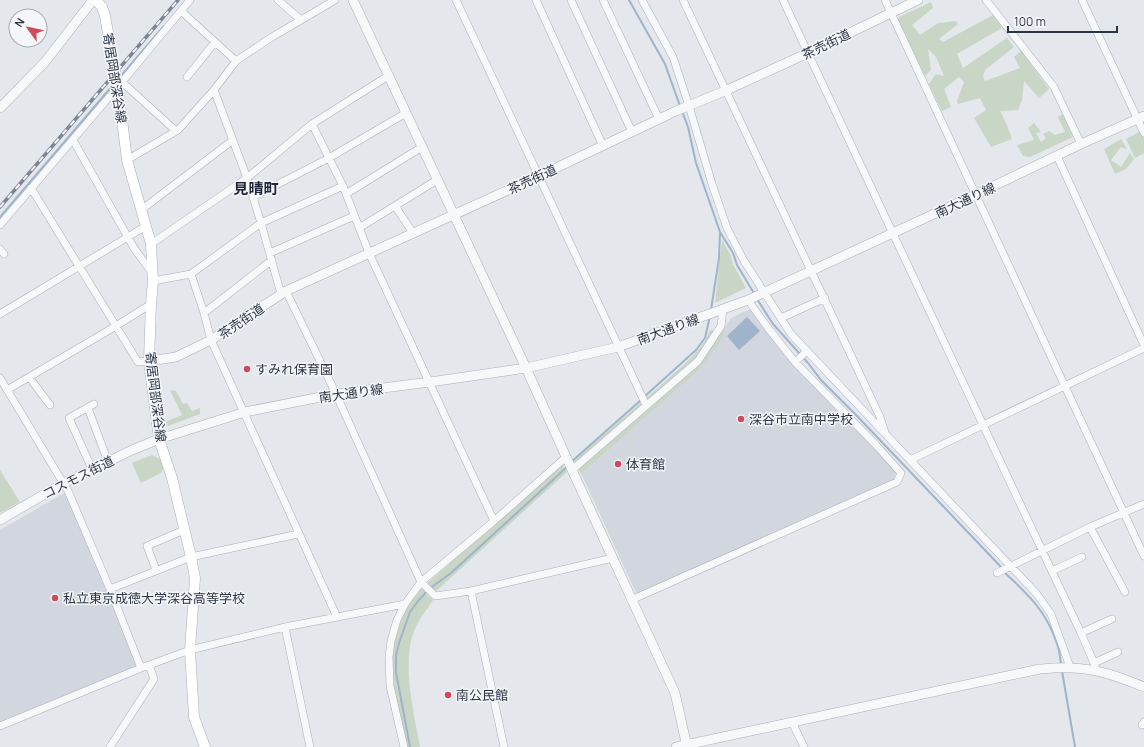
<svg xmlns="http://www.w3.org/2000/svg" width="1144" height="747" font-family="Manrope,'Noto Sans JP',sans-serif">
  <rect width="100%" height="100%" fill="#e4e7ec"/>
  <!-- built -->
  <path fill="#d2d6de" d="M750,309L772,339L785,354L896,472L894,479L637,595L582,475L580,469L712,349L731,318Z
    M66,492L138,666L0,724V530Z"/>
  <!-- green -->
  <path fill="#c9d6c5" d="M931,2L933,8L912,25L920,35L938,23L956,21L958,24L939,39L943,42L993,15L1002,28L957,54L963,68L1007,38L1014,47L985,70L983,76L985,81L1020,68L1014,57L1021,51L1049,89L1039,98L1024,81L1022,100L1018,110L1000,111L1006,123L1012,139L991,147L974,118L986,110L980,98L958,104L957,101L964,82L959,77L944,89L951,107L942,111L929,84L936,74L944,76L936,57L928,49L931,70L925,76L898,21L899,17Z
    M1063,114L1073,137L1030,157L1023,156L1017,145L1034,140L1028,128L1034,123L1041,132L1036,133L1041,142L1046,138L1043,134L1049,131L1055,135L1065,132L1058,117Z
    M1141,131L1144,138V154H1142L1135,158L1126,139Z
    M1121,139L1127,149L1121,147L1111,160L1121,167L1130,153L1134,159L1126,169L1115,174L1104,149Z
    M722,240L730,254L733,264L746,288L715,303Z
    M710,330L725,331L718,345L698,370L581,474L574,460C606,432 639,405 670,377C685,363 703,350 710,330Z
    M170,390L176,391L183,404L187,403L192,411L200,408V414L168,426L163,423L182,415Z
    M152,455L161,460L164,468L161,473L141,483L132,463Z
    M562,464L567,472L434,593L429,589L425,593L433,600C425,612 416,623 412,637C403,670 414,714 420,747H407L392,685V657L393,641L408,605L424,586Z
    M0,470L20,502L0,513Z"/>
  <!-- water -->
  <path fill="#9fb4cc" d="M747,317L760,331L739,350L727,336Z"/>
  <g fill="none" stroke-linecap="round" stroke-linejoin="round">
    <!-- stream -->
    <path stroke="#9fb4cc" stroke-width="2" d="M629,0L665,64L680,106
      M120,77L164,26
      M682,111L688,127L696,163L720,232L733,253L737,265L755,295
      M0,217L113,85
      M757,299L773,324L808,363L821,380L857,416L1002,568L1004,572C1028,594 1047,612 1057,644C1060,650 1060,658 1061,665
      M711,310L719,258L720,233
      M644,397L696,350L705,338L710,316
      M571,462L641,400
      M1062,671L1075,747
      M410,747L396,672V656L399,643L410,612L418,601L429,589L451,573L568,466"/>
    <!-- minor casing -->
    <g stroke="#a9aeb7" stroke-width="8">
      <path id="minor" d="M278,0L301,20
        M456,0L646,405
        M536,0L603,146
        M571,0L632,132
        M603,0L659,119
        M642,0L673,57L689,106L712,184L727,228L744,261L791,334L910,460L1144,348
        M683,0L856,366L880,417L885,432
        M783,0L1081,633L1094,663L1096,670
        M885,0L1144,556
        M986,0L1054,87L1081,144
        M1082,0L1144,133
        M181,11L236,61
        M187,77L215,42
        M122,82L176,131
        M214,90L247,178L261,223L281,294
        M312,124L343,186L369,253L494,521
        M73,140L134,248L152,273
        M1057,156L1144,345
        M127,160L178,130L214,90L236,61L272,37L335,0
        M31,188L138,362L149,361
        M346,194L422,147
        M253,197L329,158L406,113
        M395,206L413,233
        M141,210L233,140
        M0,225L122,82L190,0
        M359,228L437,180
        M151,244L247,178L312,124L388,76
        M0,249L4,254
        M270,253L354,216
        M191,274L204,313L211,340L337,617
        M153,281L191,274L261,223L343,186
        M286,291L336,394L421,582L435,596L471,591L613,558
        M204,313L272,260
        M0,314L146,226
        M781,318L825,298
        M795,362L807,351
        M29,377L50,405
        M0,378L68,491L110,589L141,668
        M7,390L116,326L151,304
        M88,408L108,462
        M910,460L1036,593L1051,614L1070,667
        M92,469L69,418L94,404
        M572,470L698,361L721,326L723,309
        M1090,527L1125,592
        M156,570L147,546L184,530
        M1052,571L1082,557
        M997,573L1090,527L1144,504
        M110,589L191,557L298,534
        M471,591L504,747
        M631,600L897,482L901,473L876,445L795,362L768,328L748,300
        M285,627L310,747
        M1081,633L1112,619
        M1094,663L1118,652
        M792,722L804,747
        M1142,725L1144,722
        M0,726L141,668L190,650L285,627L405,604
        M110,747L154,679L149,665
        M404,747L390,686L389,657L391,641L397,620L405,604L421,582L494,521L566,457"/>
    </g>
    <!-- tertiary casing -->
    <g stroke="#a9aeb7" stroke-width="10">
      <path id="tertiary" d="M353,0L526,368L572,470L675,693L687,747
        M0,108L45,62L93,0
        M149,361L176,357L182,354L211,340L286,291L539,176L676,111L727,90L808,53L918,0
        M0,520L64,483L132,450L159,439L245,412L336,394L430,382L526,368L618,347L748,300L975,195L1081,144L1144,116
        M676,747L1040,669C1051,668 1061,667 1072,668C1098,669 1120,677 1144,687"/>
    </g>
    <!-- secondary casing -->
    <g stroke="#a9aeb7" stroke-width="11">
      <path id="secondary" d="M96,0L102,7L105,16L118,87L127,160L151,244L153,281L151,304L149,361L159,439L172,478L191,557L195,578L190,650L194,717L205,747"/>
    </g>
    <!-- minor -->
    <use href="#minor" stroke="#f7f8fa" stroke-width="7"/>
    <!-- tertiary -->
    <use href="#tertiary" stroke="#f7f8fa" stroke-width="9"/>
    <!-- secondary -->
    <use href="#secondary" stroke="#fff" stroke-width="10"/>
    <!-- rail casing -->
    <g stroke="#7d8696" stroke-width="3.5">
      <path id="rail" d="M0,207L178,0"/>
    </g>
    <!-- rail -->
    <use href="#rail" stroke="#f4f6f9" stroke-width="2" stroke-dasharray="6" stroke-linecap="butt"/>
  </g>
  <!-- markers -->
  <g fill="#d1495b" stroke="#f4f6f9" stroke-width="1.5">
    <circle cx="247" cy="369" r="4"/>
    <circle cx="741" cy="419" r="4"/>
    <circle cx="618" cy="464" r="4"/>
    <circle cx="55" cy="598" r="4"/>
    <circle cx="448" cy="695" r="4"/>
  </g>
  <g text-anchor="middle" stroke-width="3" stroke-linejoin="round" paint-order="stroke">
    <!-- street labels -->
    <g font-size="13" fill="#2b3445" stroke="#f4f6f9">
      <text transform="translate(826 44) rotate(-26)" y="5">茶売街道</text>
      <text transform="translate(115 78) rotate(81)" y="5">寄居岡部深谷線</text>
      <text transform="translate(532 179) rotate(-25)" y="5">茶売街道</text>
      <text transform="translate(965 200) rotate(-25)" y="5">南大通り線</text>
      <text transform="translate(241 321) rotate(-34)" y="5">茶売街道</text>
      <text transform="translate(668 329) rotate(-20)" y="5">南大通り線</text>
      <text transform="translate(351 393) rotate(-8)" y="5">南大通り線</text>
      <text transform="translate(156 397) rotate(83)" y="5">寄居岡部深谷線</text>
      <text transform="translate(78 477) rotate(-27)" y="5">コスモス街道</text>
    </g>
    <!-- poi labels -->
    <g font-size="13" fill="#2b3445" stroke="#f4f6f9" text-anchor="start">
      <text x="255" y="374">すみれ保育園</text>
      <text x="749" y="424">深谷市立南中学校</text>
      <text x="626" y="469">体育館</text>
      <text x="63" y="603">私立東京成徳大学深谷高等学校</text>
      <text x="456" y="700">南公民館</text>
    </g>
    <!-- quarter labels -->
    <g font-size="15" font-weight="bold" fill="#1d2536" stroke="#f4f6f9">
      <text x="256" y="194">見晴町</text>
    </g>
  </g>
  <!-- north arrow -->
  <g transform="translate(28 28) rotate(303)"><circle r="19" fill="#f4f6f9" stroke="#a4a8b1"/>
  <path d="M0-3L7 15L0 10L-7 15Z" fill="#d1495b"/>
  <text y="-6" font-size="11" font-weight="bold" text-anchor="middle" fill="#2b3445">N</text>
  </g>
  <!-- scale -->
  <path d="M1008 26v6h109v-6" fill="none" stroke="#2b3445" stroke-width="2"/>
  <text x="1014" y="26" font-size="12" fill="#2b3445" stroke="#f4f6f9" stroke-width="3" paint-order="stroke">100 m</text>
</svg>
